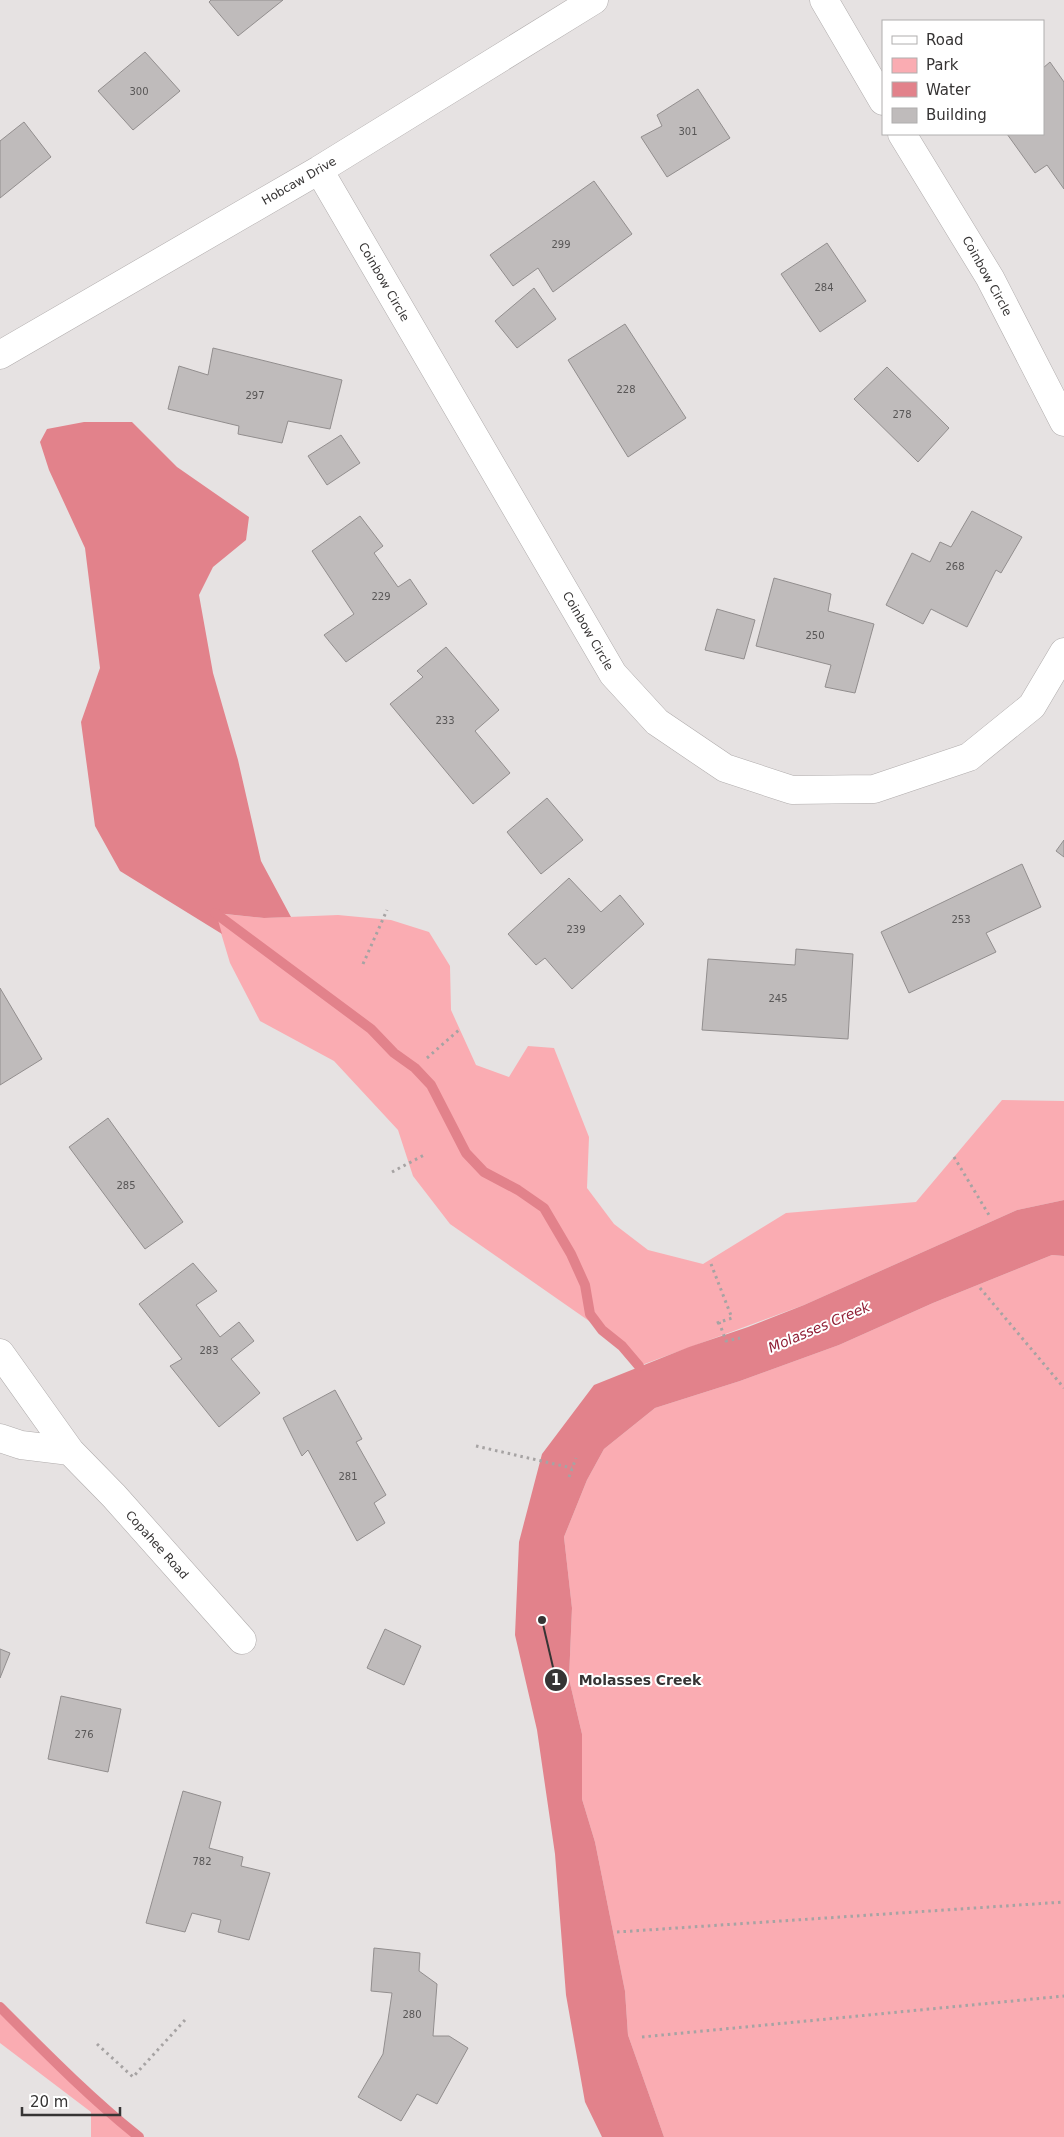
<svg xmlns="http://www.w3.org/2000/svg" width="1064" height="2137" font-family="'DejaVu Sans',sans-serif">
  <rect width="100%" height="100%" fill="#e6e2e2"/>
  <!-- green -->
  <path fill="#faacb2" d="M215,913L264,918L338,915L391,920L429,932L450,966L451,1010L476,1065L509,1077L528,1046L554,1048L589,1137L587,1188L614,1224L648,1250L703,1264L786,1213L916,1202L1002,1100L1064,1101V1200L1017,1210L804,1305L639,1366L622,1346L602,1330L450,1224L413,1176L398,1130L334,1061L260,1021L230,963Z
    M1052,1255L1064,1256V2137H664L628,2035L625,1991L595,1842L582,1799V1734L569,1679L572,1608L564,1537L587,1480L604,1449L655,1408L740,1381L839,1345L933,1303Z
    M0,2007C45,2052 89,2097 139,2137H91V2112L0,2043Z"/>
  <!-- water -->
  <path fill="#e2828b" d="M84,422H132L177,467L249,517L246,540L213,567L199,595L213,673L238,760L261,861L291,917L264,918L216,913L222,934L120,871L95,826L81,722L100,668L85,548L49,470L40,442L47,429Z
    M1064,1200V1256L1052,1255L933,1303L839,1345L740,1381L655,1408L604,1449L587,1480L564,1537L572,1608L569,1679L582,1734V1799L595,1842L625,1991L628,2035L664,2137H602L585,2102L566,1995L555,1854L537,1730L515,1635L519,1542L542,1454L594,1385L689,1347L748,1327L804,1305L1017,1210Z"/>
  <g fill="none" stroke-linecap="round" stroke-linejoin="round">
    <!-- stream -->
    <path stroke="#e2828b" stroke-width="10" d="M215,913L371,1029L394,1053L415,1068L431,1085L466,1153L484,1172L518,1190L544,1208L571,1254L585,1285L590,1314L602,1330L622,1346L639,1366
      M0,2007C45,2052 89,2097 139,2137"/>
  </g>
  <!-- building -->
  <path fill="#bfbbbb" stroke="#928e8e" d="M211,0H283L238,36L209,2Z
    M145,52L180,91L133,130L98,91Z
    M1050,62L1064,82V189L1047,165L1035,173L1007,134H1043V68Z
    M698,89L730,138L667,177L641,137L662,126L657,115Z
    M24,122L51,157L0,198V141Z
    M594,181L632,234L553,292L538,268L513,286L490,255Z
    M827,243L866,301L820,332L781,274Z
    M534,288L556,319L517,348L495,321Z
    M625,324L686,418L628,457L568,360Z
    M213,348L342,380L330,429L288,421L282,443L238,434L239,426L168,409L179,366L208,375Z
    M887,367L949,428L918,462L854,399Z
    M341,435L360,463L327,485L308,456Z
    M972,511L1022,537L1001,573L996,570L967,627L931,609L923,624L886,605L912,553L930,562L940,542L951,547Z
    M360,516L383,546L374,553L398,587L410,579L427,604L346,662L324,635L354,614L312,551Z
    M774,578L831,594L828,611L874,624L855,693L825,687L831,665L756,646Z
    M717,609L755,620L744,659L705,650Z
    M446,647L499,710L475,731L510,773L473,804L390,704L423,677L417,671Z
    M547,798L583,840L541,874L507,832Z
    M1064,840V857L1056,851Z
    M1022,864L1041,907L986,933L996,952L909,993L881,932Z
    M569,878L601,912L620,895L644,924L572,989L545,958L536,965L508,934Z
    M796,949L853,954L848,1039L702,1030L708,959L795,965Z
    M0,988L42,1059L0,1085Z
    M108,1118L183,1222L145,1249L69,1147Z
    M193,1263L217,1291L196,1305L220,1337L239,1322L254,1341L231,1359L260,1393L219,1427L170,1366L182,1359L139,1304Z
    M335,1390L362,1439L356,1442L386,1495L374,1503L385,1523L357,1541L308,1450L302,1456L283,1418Z
    M385,1629L421,1646L404,1685L367,1668Z
    M0,1649L10,1653L0,1678Z
    M61,1696L121,1709L108,1772L48,1759Z
    M183,1791L221,1802L209,1848L243,1857L241,1866L270,1873L249,1940L218,1932L221,1920L192,1913L185,1932L146,1923Z
    M374,1948L420,1953L419,1971L437,1984L433,2036H449L468,2048L437,2104L417,2094L401,2121L358,2097L383,2054L392,1993L371,1991Z"/>
  <g fill="none" stroke-linecap="round" stroke-linejoin="round">
    <!-- minor casing -->
    <g stroke="#b0acac" stroke-width="29">
      <path id="minor" d="M824,0L883,101
        M902,134L990,278L1064,422
        M319,170L613,674L657,722L725,768L792,790L874,789L969,757L1032,706L1064,652
        M0,355L319,170L594,0
        M0,1353L70,1451
        M0,1438L21,1445L70,1451L114,1496L242,1640"/>
    </g>
    <!-- path -->
    <path stroke="#a6a3a3" stroke-width="3" stroke-dasharray="2.5 4" stroke-linecap="butt" d="M363,964L387,910
      M427,1058L460,1029
      M954,1157L989,1215
      M392,1172L426,1154
      M711,1264L732,1318L714,1324
      M980,1288L1064,1388
      M719,1322L726,1341L740,1338
      M476,1446L572,1468
      M569,1477L576,1458
      M617,1932L1064,1902
      M642,2037L1064,1996
      M97,2044L133,2077L185,2020"/>
    <!-- minor -->
    <use href="#minor" stroke="#fff" stroke-width="28"/>
  </g>
  <g text-anchor="middle" stroke-width="4" stroke-linejoin="round" paint-order="stroke">
    <!-- number labels -->
    <g font-size="10" fill="#585656">
      <text x="139" y="95">300</text>
      <text x="688" y="135">301</text>
      <text x="561" y="248">299</text>
      <text x="824" y="291">284</text>
      <text x="626" y="393">228</text>
      <text x="255" y="399">297</text>
      <text x="902" y="418">278</text>
      <text x="955" y="570">268</text>
      <text x="381" y="600">229</text>
      <text x="815" y="639">250</text>
      <text x="445" y="724">233</text>
      <text x="961" y="923">253</text>
      <text x="576" y="933">239</text>
      <text x="778" y="1002">245</text>
      <text x="126" y="1189">285</text>
      <text x="209" y="1354">283</text>
      <text x="348" y="1480">281</text>
      <text x="84" y="1738">276</text>
      <text x="202" y="1865">782</text>
      <text x="412" y="2018">280</text>
    </g>
    <!-- street labels -->
    <g font-size="12" fill="#363434" stroke="#fff">
      <text transform="translate(299 181) rotate(-30)" y="4">Hobcaw Drive</text>
      <text transform="translate(987 276) rotate(61)" y="4">Coinbow Circle</text>
      <text transform="translate(384 282) rotate(60)" y="4">Coinbow Circle</text>
      <text transform="translate(588 631) rotate(60)" y="4">Coinbow Circle</text>
      <text transform="translate(157 1545) rotate(48)" y="4">Copahee Road</text>
    </g>
    <!-- water labels -->
    <g font-size="14" font-style="italic" fill="#912137" stroke="#fff">
      <text transform="translate(819 1327) rotate(-23)" y="5">Molasses Creek</text>
    </g>
  </g>
  <!-- callouts -->
  <path fill="none" stroke="#363434" stroke-width="2" d="M542 1620L556 1680"/>
  <g fill="#363434" stroke="#fff" stroke-width="2">
    <circle cx="542" cy="1620" r="5"/>
    <circle cx="556" cy="1680" r="12"/>
  </g>
  <g font-size="15" text-anchor="middle" font-weight="bold" fill="#fff">
    <text x="556" y="1685">1</text>
  </g>
  <g font-size="14" text-anchor="middle" font-weight="bold" fill="#363434" stroke="#fff" stroke-width="4" stroke-linejoin="round" paint-order="stroke">
    <text x="640" y="1685">Molasses Creek</text>
  </g>
  <!-- legend -->
  <rect x="882" y="20" width="162" height="115" fill="#ffffff" stroke="#afaeae"/>
  <rect x="892" y="36" width="25" height="8" fill="#ffffff" stroke="#afaeae"/>
  <text x="926" y="45" font-size="15" fill="#363434">Road</text>
  <rect x="892" y="58" width="25" height="15" fill="#faacb2" stroke="#afaeae"/>
  <text x="926" y="70" font-size="15" fill="#363434">Park</text>
  <rect x="892" y="82" width="25" height="15" fill="#e2828b" stroke="#afaeae"/>
  <text x="926" y="95" font-size="15" fill="#363434">Water</text>
  <rect x="892" y="108" width="25" height="15" fill="#bfbbbb" stroke="#afaeae"/>
  <text x="926" y="120" font-size="15" fill="#363434">Building</text>
  <!-- scale -->
  <path d="M22 2107v8h98v-8" fill="none" stroke="#363434" stroke-width="2.5"/>
  <text x="30" y="2107" font-size="15" fill="#363434" stroke="#ffffff" stroke-width="4" paint-order="stroke">20 m</text>
</svg>
